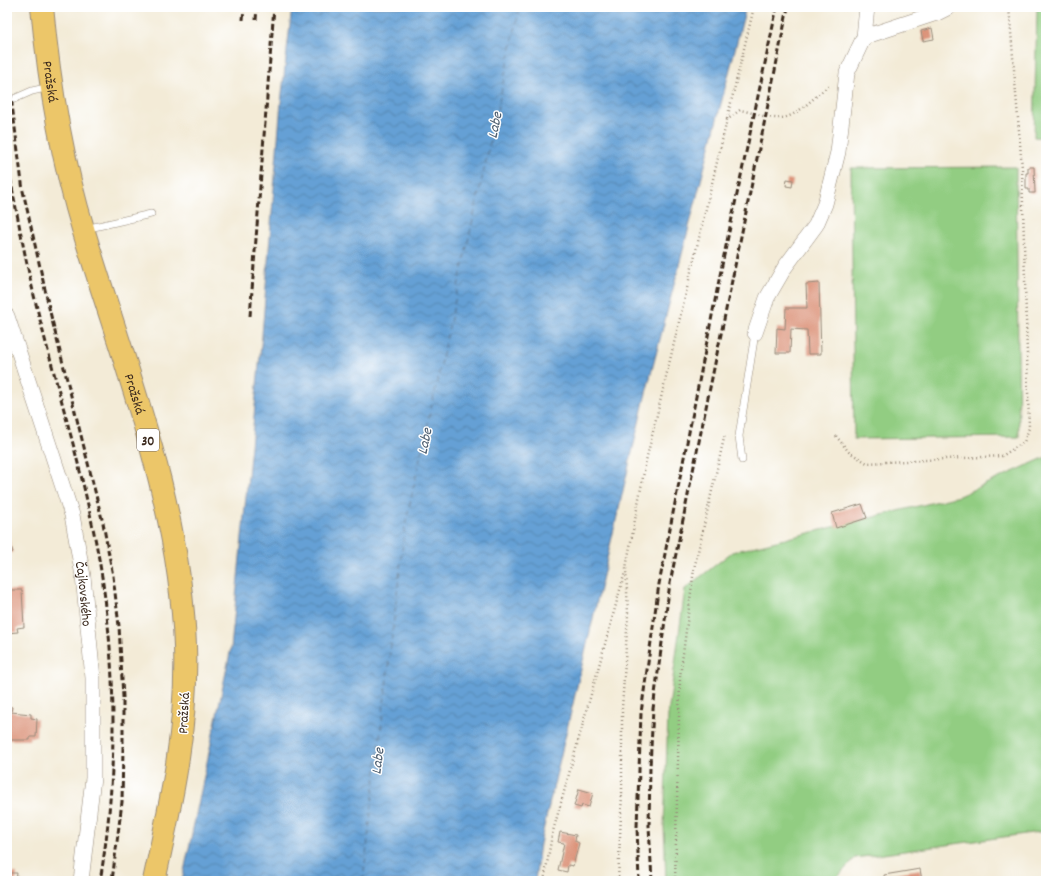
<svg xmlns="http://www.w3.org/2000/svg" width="1053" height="888" font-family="Dekko,sans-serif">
  <defs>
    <pattern id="water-waves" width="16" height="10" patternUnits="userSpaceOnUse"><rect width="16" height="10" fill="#65a0d5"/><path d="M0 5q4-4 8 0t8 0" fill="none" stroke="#5483ac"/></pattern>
  </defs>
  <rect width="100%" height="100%" fill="#fff"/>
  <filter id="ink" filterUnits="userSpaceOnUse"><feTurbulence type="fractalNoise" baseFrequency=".025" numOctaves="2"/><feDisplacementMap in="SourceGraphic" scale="8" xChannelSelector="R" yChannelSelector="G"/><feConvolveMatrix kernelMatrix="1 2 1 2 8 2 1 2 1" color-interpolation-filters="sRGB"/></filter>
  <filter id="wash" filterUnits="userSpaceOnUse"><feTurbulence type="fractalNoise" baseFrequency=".012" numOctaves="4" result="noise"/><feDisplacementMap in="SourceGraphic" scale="16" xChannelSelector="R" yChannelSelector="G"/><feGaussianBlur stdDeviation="0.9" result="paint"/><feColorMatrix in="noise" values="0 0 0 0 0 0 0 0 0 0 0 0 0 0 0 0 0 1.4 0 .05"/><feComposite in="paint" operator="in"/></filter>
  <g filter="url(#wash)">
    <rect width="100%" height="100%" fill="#f3ebd7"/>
    <!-- grass -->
    <path fill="#92cd82" stroke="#667c50" d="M1037,7H1046V138L1034,137Z
      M1016,167L1019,437L854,439L851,168Z
      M1046,457V831L855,858L834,881H666L664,826L668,715L685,589L732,552L959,496Z"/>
    <!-- water -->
    <path fill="url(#water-waves)" stroke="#50657a" d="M292,7H746L645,397L540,844L535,881H182L231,648L262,335L281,102Z"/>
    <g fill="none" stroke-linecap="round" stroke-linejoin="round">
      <!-- ferry -->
      <path stroke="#4e5f70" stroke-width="1" stroke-dasharray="5 4" stroke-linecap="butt" d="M363,881L405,526L520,7"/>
    </g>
    <g id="blocks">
      <!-- building -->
      <path fill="#dc9379" d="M932,28L934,39L923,41L921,31Z
        M1028,167H1034L1035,193H1029V189H1026V173H1028Z
        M787,179L793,180L792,187L786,186Z
        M819,283L821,354H808L807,330L791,329L790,353H776L777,328L785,329L786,308H807L806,284Z
        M862,504L867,518L836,528L832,513Z
        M7,534L13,552L7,554Z
        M7,590H22L24,627L17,628L18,632L7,633Z
        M7,706L12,707L11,712L31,714V718L37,719L36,737H30V740H7Z
        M579,789L593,793L589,807L582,805L581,808L574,806Z
        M560,832L576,835L575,841L579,843L573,866L568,865L567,872L558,870L564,843L558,842Z
        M920,869L922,881H885L884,875Z
        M7,873H17L16,881H7Z"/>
    </g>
  </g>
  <g filter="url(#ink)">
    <use href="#blocks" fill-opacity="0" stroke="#978a7a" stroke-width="1"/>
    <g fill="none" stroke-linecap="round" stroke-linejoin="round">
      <!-- service casing -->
      <g stroke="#978a7a" stroke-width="8">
        <path id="service" d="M7,102L32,91L50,87
          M85,229L151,214
          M742,460L739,436L755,333"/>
      </g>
      <!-- minor casing -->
      <g stroke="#978a7a" stroke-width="16">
        <g id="minor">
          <path d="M864,37L937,13L949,7"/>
          <path id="s1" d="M7,316L72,515L83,576L93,678V778L81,881"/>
          <path d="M755,333L767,298L785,267L816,225L825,204L838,152L847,73L864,37L867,7"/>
        </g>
      </g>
      <!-- primary casing -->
      <g stroke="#978a7a" stroke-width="24">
        <g id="primary">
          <path id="s2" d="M42,7C49,82 62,160 84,232C125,368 180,502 185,646C188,726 171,803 154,881"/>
        </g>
      </g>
      <!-- path -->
      <path stroke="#978a7a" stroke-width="2.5" stroke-dasharray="1 3" stroke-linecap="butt" d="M727,119L754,7
        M836,436L849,452L867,463L1002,456L1024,442L1029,428L1022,168L1009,7
        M544,881L552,835L625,572
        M618,881L622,793V709L628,614L626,568L646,461L727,120L740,110C751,112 769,119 780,118C797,118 815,95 829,86
        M675,881L680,677L694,569L725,434"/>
      <!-- service -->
      <use href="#service" stroke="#fff" stroke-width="7"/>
      <!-- minor -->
      <use href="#minor" stroke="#fff" stroke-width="15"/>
      <!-- primary -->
      <use href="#primary" stroke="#ecc669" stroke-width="22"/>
      <!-- rail -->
      <path stroke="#3b2a1e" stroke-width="3" stroke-dasharray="6 3" stroke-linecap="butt" d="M243,20L244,7
        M256,20L257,7
        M7,65L23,191L50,312L103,523L113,576L119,626L123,697V748L122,802L112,881
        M7,161C17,213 26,265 39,316C61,403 88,488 102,577C117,677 117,782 100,881
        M250,316L274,7
        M639,881L637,827L641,713L659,584L723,260L777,7
        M652,881L649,826L650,767L653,709L670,583L788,7"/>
    </g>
  </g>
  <g text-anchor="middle" stroke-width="3" stroke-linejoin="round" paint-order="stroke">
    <!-- shield labels -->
    <rect fill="#fff" stroke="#766a62" stroke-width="1" x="137" y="429" width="22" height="22" rx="3"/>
    <g font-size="13" font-weight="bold" fill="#3b2a1e">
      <text x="148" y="445">30</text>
    </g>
    <!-- street labels -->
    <g font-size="14" fill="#3b2a1e" stroke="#fff">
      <text dy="5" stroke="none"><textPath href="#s2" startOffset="75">Pražská</textPath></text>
      <text dy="5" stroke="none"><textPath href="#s2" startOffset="399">Pražská</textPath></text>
      <text dy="5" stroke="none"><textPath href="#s1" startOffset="289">Čajkovského</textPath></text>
      <text transform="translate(183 713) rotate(-87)" y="5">Pražská</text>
    </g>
    <!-- water labels -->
    <g font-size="15" font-style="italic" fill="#4e5f70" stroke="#fff">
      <text transform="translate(494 125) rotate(-78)" y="5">Labe</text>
      <text transform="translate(424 441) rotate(-78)" y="5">Labe</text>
      <text transform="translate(377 761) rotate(-83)" y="5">Labe</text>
    </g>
  </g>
  <!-- margin -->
  <rect width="1053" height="888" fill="none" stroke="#fff" stroke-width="24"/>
</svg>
